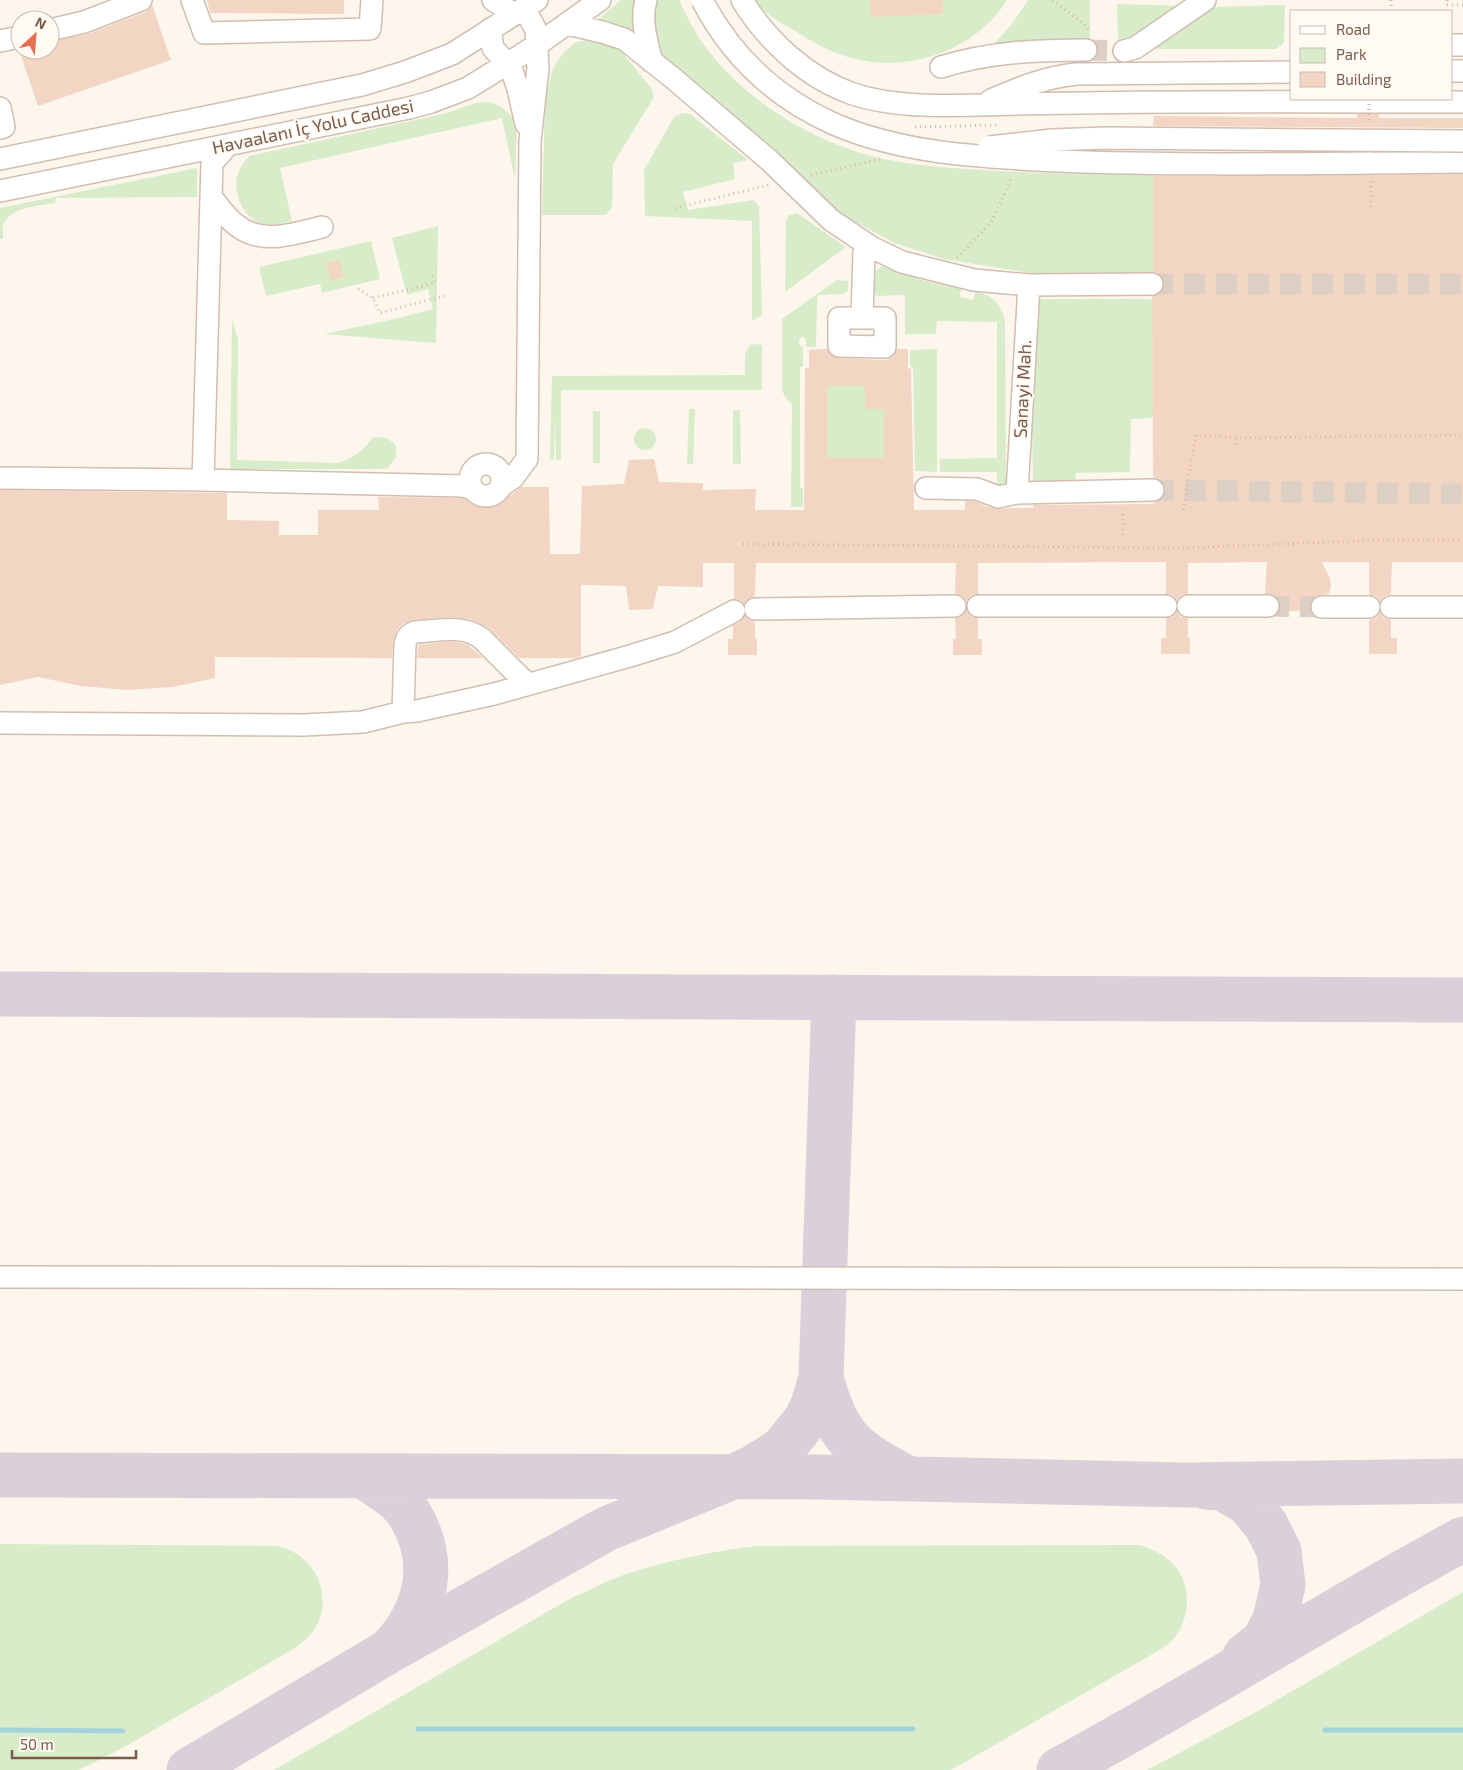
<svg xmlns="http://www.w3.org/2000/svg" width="1463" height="1770" font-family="'Exo 2',sans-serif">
  <rect width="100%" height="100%" fill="#fdf6ec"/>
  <!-- green -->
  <path fill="#d8ecc9" d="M621,0H679C687,16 694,32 705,46C747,103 816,144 884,159C912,165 940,167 967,169C1029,174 1091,174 1153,175V276L1030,273L944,259L894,243L843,215L707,98L621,51L651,88L654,97L613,164L612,207L606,215H542L545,99L553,68L564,52L576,42L594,39L601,17Z
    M755,0H1007C977,49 911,73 856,59C834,54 815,44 797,32C778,21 769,18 755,0Z
    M1028,0H1090V41L991,47L1012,24Z
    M1117,4L1184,6L1136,40L1118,45Z
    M1285,5L1284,43L1276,49H1150L1210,7Z
    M490,102C503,107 511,113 517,125L515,179L502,118L280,168L292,221C285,222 275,225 268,225C246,223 233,197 237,177C239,169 244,162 249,156L443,114L476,103Z
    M683,113L690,114L748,160L733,163L735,179L683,192L688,210L753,200L759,206L762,315L752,321V221L645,216L644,170L674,117Z
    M197,168V197L56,198L55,203C39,206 13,206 4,223C2,227 3,234 3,239H0V208Z
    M797,213L846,247L785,292L786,220L789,215Z
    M438,226L436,343L324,334L399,318L433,309L428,289L407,295L392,238Z
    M371,241L380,279L322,293L320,284L266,296L259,267Z
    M884,266L921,280L961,289L960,297L973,300L976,291C993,296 1003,305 1005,324L1006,487L997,488V472H940V459L997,458V322L937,321L936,334H905V295L877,296L873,292C874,281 871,270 884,266Z
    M837,280L848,281V291L843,294L818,295L817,301L816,347H806V339L803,337L800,338L799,342L800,346L803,347V367H800V488H803V507H791L792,405L785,397L782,390V319Z
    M1039,299H1152L1153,418L1131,419L1130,472L1076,473L1075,486L1033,483L1030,321L1036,300Z
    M232,319L238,340L237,460L338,463C355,457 362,452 373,437L387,438L396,445V457L387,469H230Z
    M755,344L762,345V390H561V460H556L555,416L554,460L550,459L552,376L745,375V354L750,345Z
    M937,349V472L915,471L913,367H910V350Z
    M827,386H865L884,409V458H827Z
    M689,409H695L693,464H687Z
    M733,410H740L741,464H733Z
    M593,411H600V463H593Z
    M634 439a11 11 0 1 1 22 0a11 11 0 1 1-22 0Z
    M0,1544L276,1546C285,1548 294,1551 301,1557C325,1575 330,1612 311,1634C305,1641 297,1646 290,1651L119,1750L79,1770H0Z
    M1139,1545C1153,1549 1165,1555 1175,1566C1193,1586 1190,1624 1170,1643C1162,1649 1152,1654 1144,1659L951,1770H274L573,1597C591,1590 608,1580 626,1574C669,1560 714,1551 758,1546Z
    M1463,1592V1770H1147L1258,1711Z"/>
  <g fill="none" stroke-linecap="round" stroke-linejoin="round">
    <!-- stream -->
    <path stroke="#a5d3da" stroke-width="5" d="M418,1729H913
      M0,1730L123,1731
      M1325,1730H1463"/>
    <!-- taxiway -->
    <path stroke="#dbcfda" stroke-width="45" d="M0,994L1463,1000
      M821,1378C839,1441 854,1450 909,1479
      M0,1475L817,1477L1185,1485L1463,1481
      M363,1476C379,1486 401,1499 410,1515C438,1562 427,1611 391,1649
      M1206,1487L1222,1488L1248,1503L1266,1525L1279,1551L1283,1585L1275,1620L1264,1641L1245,1656
      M189,1770L389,1651L606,1529L733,1477L754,1467L772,1456L784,1447L805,1421L813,1405L821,1378L834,997
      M1059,1770C1195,1696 1327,1613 1463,1539"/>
  </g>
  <!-- building -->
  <path fill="#f3d5c3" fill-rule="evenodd" d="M207,0H344V14L210,13Z
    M870,0H943V14L871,17Z
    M152,5L171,60L38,106L19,50H50V42L88,34L146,12Z
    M1357,114H1379V118H1463V128L1153,126L1154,116L1357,118Z
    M1463,174V562H1392L1391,594L1384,596L1380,601L1376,596L1369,595V562H1322L1330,579L1331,586L1329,594L1315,596L1311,601L1310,610L1294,611H1279L1280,606L1279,599L1274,595L1265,594L1267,562L1188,563V594L1181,595L1177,600L1173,595L1166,594V562L978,563V594L971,595L966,602L961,595L955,594L956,563H756L755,596L748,599L744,604L740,600L734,599V563H703V587L658,586L653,609L629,610L626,586L581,585V657L576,658H519L487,627L469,619L449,617L414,620L403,624L397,630L394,637L392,658L215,657V678L173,687L127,690L81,686L38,677L0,685V490L227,493V520L279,521V535H318V510H379L378,497L461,498L475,501L482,498L485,493V487H490L496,496L502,497L509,496L521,487H549L550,554H580L582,486L624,484L629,460L654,459L659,482L703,483V490L756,489L755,510H804L805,368H809V350L827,349L832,356L839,358L885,360L891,358L895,354L897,349H908V369L911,368L914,510H965V501H975L987,507L1000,509L1008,508H1033V505L1153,504L1164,496L1165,490L1163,483L1159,479L1153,478L1152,296L1159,294L1163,290L1164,284L1162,277L1158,273L1153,272V176ZM827,386H865V409H884V458H827Z
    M339,260L344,277L331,281L326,263Z
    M967,610L971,617L978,618V639H982V655H953V639H956L955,618L962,616Z
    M1177,612L1181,617L1188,618V638H1190V654H1161V638H1166V618L1173,617Z
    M1380,613L1384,618L1391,620V638H1397V654H1369V620L1376,618Z
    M745,616L749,620L755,622V639H757V655H728V639H733V625L740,622Z
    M442,642H456L468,645L483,658H417L418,645Z"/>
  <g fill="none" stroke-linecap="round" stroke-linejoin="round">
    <!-- minor-tunnel -->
    <path stroke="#dcd0c4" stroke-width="21" stroke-dasharray="21 11" stroke-linecap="butt" d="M1086,50L1124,51
      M1152,284H1463
      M1153,490L1463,494
      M1268,606L1322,607"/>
    <!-- minor casing -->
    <g stroke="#d1beb0" stroke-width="24">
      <path id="minor" d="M192,0L204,33L370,29L372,0
        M493,0L514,14
        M646,0C640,20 647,43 652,62
        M742,0C767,41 807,78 853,94C893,107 937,106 978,105C1013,104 1047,103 1081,103C1208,101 1336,102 1463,102
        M568,24L602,32L624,39L674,79L770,161L831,220L871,247L902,262L974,280L1029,285L1152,284
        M490,29L493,48L502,58L509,62L518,89L526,124
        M50,30L84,22L141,0
        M0,41L20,37
        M1452,45H1463
        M1124,51L1135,48L1205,0
        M941,67C989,52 1036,50 1086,50
        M1452,71H1463
        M991,100C1022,87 1042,78 1076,74L1292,72
        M0,108L4,127L0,128
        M0,159L362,85L405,72L452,54L537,0
        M1370,163L1463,162
        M0,191L409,108L431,102L468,88L537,45L600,0
        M211,197C219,206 226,217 235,224C261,246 292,234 322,227
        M839,318H885V347L839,346Z
        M862,318L864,252
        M470 480a16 16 0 1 1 32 0a16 16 0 1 1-32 0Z
        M0,478L203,480L463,486L473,489
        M203,480L212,163L228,145
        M502,485L513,478L527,459L530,141L538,68L536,30L529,17L520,11
        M926,488L977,489L998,497L1017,493L1153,490
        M1017,493L1029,285
        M978,606H1166
        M1188,606H1268
        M1322,607H1369
        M1391,607H1463
        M755,609L955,606
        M403,712L405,645C406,638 408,635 415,632C438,631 461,624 481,638L527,684
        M0,723L304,725L363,722L403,712L417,711L494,694L630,656L675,642L734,611
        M0,1277L1463,1279"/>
    </g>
    <!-- path -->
    <path stroke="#d9b8a5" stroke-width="3" stroke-dasharray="1 4" stroke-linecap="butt" d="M1053,0L1083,23L1091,32
      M1391,0V11
      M1447,0V5H1463
      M915,127L999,125
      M811,175L881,159
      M1371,181V208
      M675,208L769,185
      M957,258L992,221L1012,177
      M358,289L373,298L380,313L447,295
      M373,298L435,283L431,273
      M1236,444V438L1463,435
      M1183,510L1196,435L1236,438
      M1123,535V511
      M743,544L1182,548L1379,540H1463"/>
    <!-- minor -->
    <use href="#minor" stroke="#fff" stroke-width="21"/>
    <!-- minor-bridge casing -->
    <g stroke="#d1beb0" stroke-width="24" stroke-linecap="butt">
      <path id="minor-bridge" d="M702,0C731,56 776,98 834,124C903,154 982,157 1057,161C1161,165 1266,164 1370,163
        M989,147L1052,140L1105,138L1463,141"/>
    </g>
    <!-- path-bridge -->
    <path stroke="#d9b8a5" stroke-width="3" stroke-dasharray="1 4" stroke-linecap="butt" d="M1369,99V122"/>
    <!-- minor-bridge -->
    <use href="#minor-bridge" stroke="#fff" stroke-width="21"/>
  </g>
  <g text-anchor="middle" stroke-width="4" stroke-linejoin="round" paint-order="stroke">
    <!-- street labels -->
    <g font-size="18" fill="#7a5c4d" stroke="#fffaf3">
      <text transform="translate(313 127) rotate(-12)" y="6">Havaalanı İç Yolu Caddesi</text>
      <text transform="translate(1023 389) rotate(-87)" y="6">Sanayi Mah.</text>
    </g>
  </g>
  <!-- legend -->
  <rect x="1290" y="10" width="162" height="90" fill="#fffaf3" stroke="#cabbb1"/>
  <rect x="1300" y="26" width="25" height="8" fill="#ffffff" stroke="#cabbb1"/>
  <text x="1336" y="35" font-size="15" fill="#7a5c4d">Road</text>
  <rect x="1300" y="48" width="25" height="15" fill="#d8ecc9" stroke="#cabbb1"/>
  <text x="1336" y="60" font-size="15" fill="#7a5c4d">Park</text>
  <rect x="1300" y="72" width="25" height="15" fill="#f3d5c3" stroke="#cabbb1"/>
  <text x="1336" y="85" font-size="15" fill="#7a5c4d">Building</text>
  <!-- north arrow -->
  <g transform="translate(35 35) rotate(26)"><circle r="24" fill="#fffaf3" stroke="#cabbb1"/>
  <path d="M0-4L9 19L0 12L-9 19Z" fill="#e76f51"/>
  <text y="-8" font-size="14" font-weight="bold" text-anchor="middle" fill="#7a5c4d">N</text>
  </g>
  <!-- scale -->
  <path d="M12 1750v8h124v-8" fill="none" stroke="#7a5c4d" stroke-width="2.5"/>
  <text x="20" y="1750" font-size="15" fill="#7a5c4d" stroke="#fffaf3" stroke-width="4" paint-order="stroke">50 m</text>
</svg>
